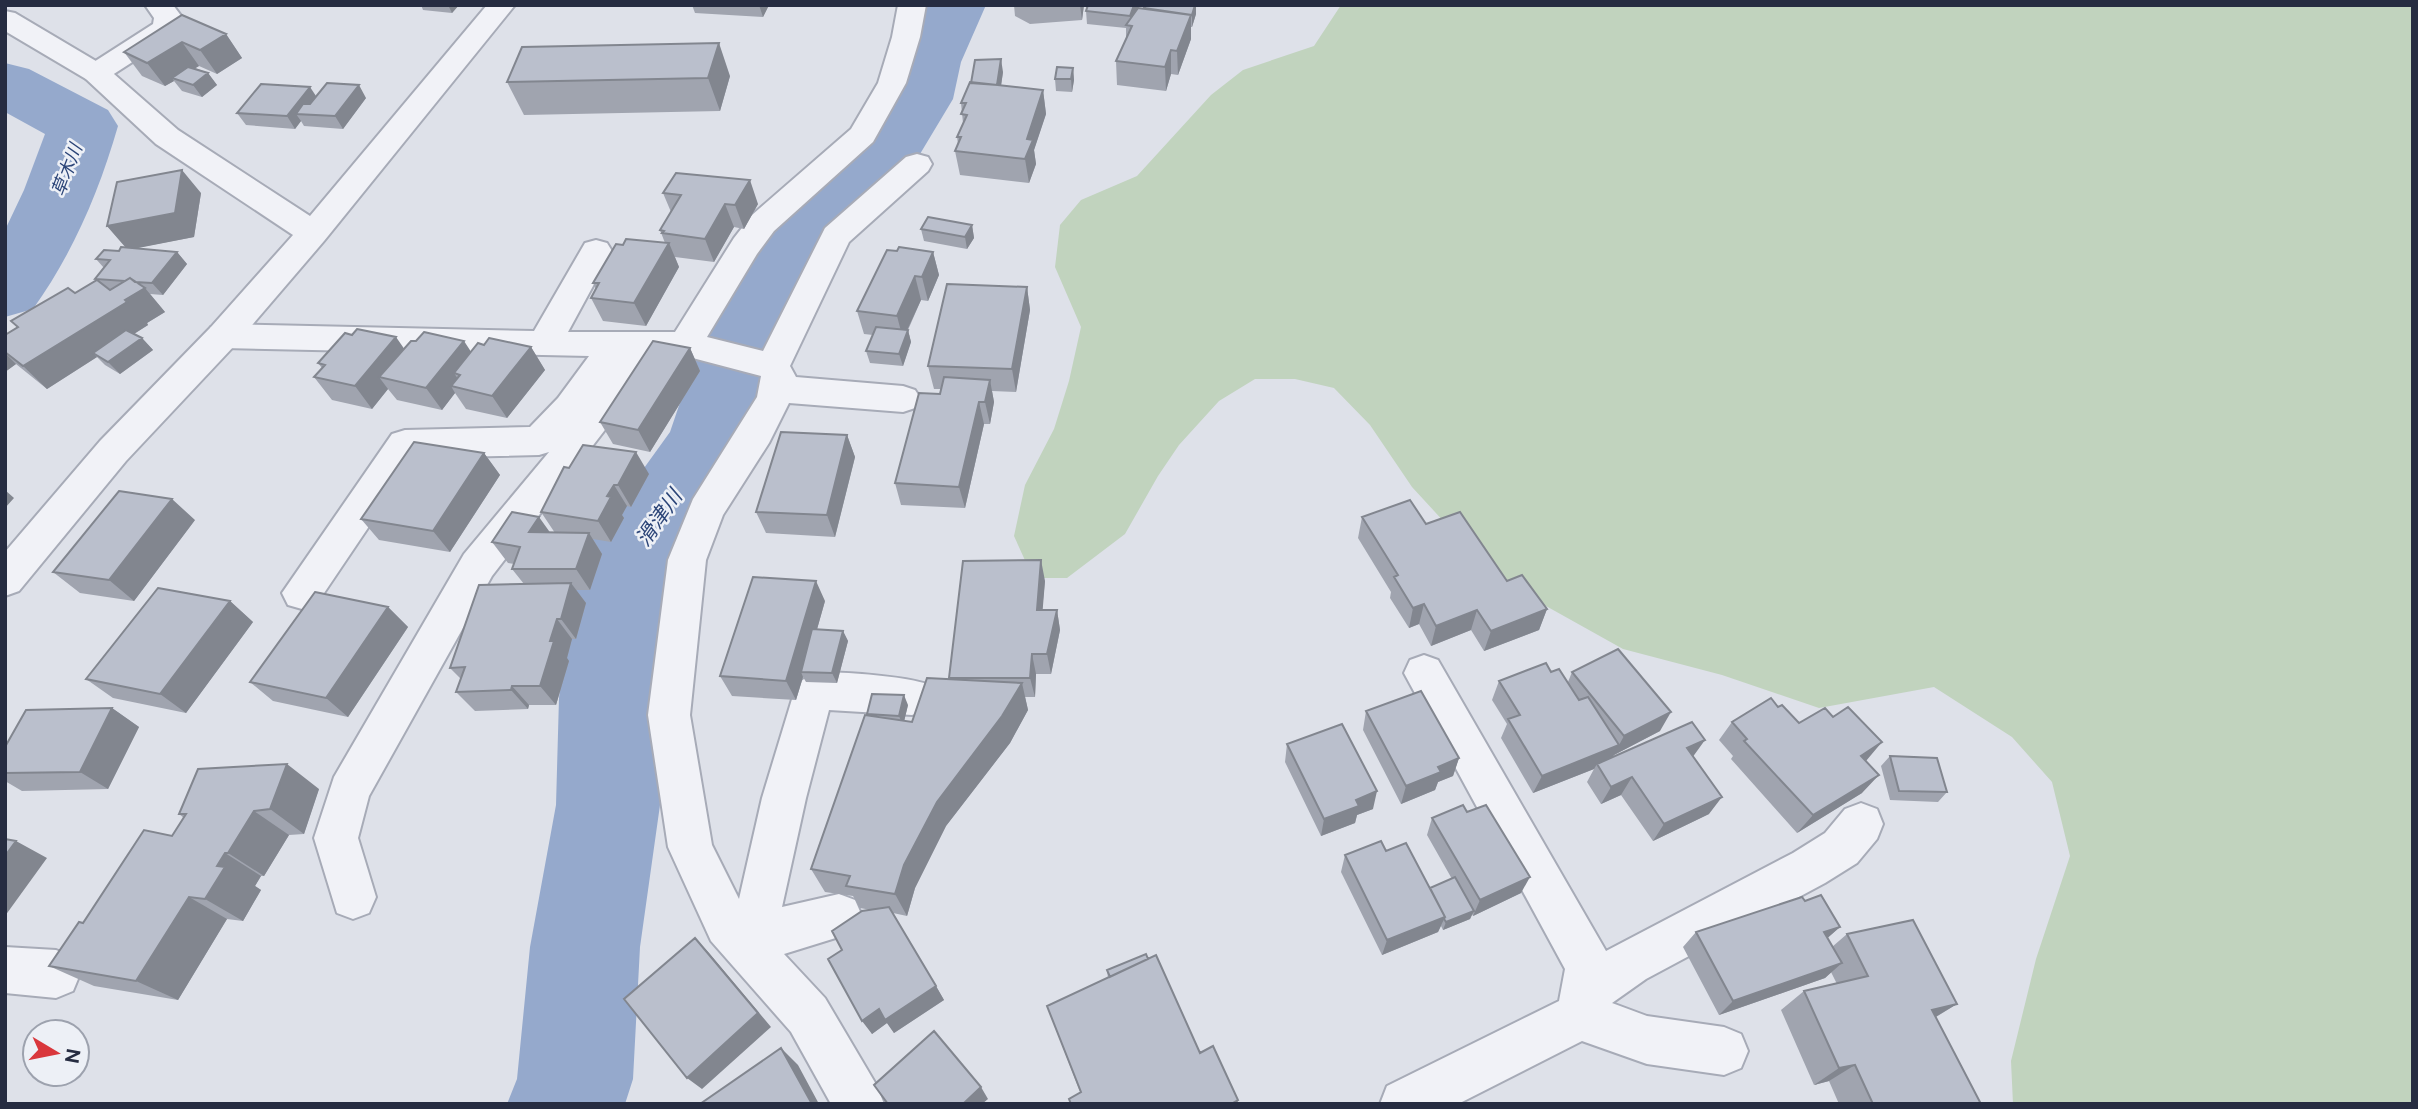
<svg xmlns="http://www.w3.org/2000/svg" width="2418" height="1109" font-family="'Public Sans','Noto Sans JP',sans-serif">
  <rect width="100%" height="100%" fill="#dee1e9"/>
  <!-- green -->
  <path fill="#c1d3be" d="M1341,5H2413V1104H2013L2011,1061L2036,959L2070,856L2052,782L2012,737L1934,687L1819,708L1722,675L1623,649L1512,587L1458,537L1412,487L1370,425L1334,388L1295,379H1255L1219,401L1179,445L1158,476L1125,534L1067,578H1033L1014,536L1025,485L1054,429L1069,381L1081,327L1055,267L1060,225L1081,200L1137,176L1211,95L1243,70L1314,46Z"/>
  <g fill="none" stroke-linecap="round" stroke-linejoin="round">
    <!-- river -->
    <path fill="#95a9cc" fill-rule="evenodd" d="M922,5H986L961,62L953,99L920,154L806,275L796,290L763,399L753,442L664,584L657,698L660,805L640,947L633,1079L625,1104H507L517,1079L530,947L556,805L559,698L572,577L585,550L670,432L719,288L752,237L869,123L883,99L893,62Z
      M5,63L29,69L108,110L118,126C99,192 73,253 33,309L5,317V230L24,190L45,134L5,112Z"/>
    <!-- minor casing -->
    <g stroke="#a7abb7" stroke-width="4">
      <path id="minor" d="M145,5H173L182,17L176,34L106,79L96,82L86,79L82,73L86,67L153,24L154,18Z
        M898,5H926L920,37L906,83L873,142L774,231L757,254L707,337L763,351L825,228L906,157L917,154L928,157L932,164L928,171L849,242L790,366L796,377L903,386L915,390L921,399L915,408L903,412L789,403L769,443L723,515L706,560L690,715L712,845L739,899L762,798L796,686C803,679 810,674 820,673C843,671 906,677 927,684L933,697L927,710L912,715L829,710L806,798L782,907L839,894L855,900L862,916L855,932L784,954L825,998L877,1086L884,1104H831L791,1032L711,941L668,847L648,715L668,560L693,499L757,397L761,376L685,356H662L492,576L369,796L358,838L376,897L369,913L353,919L337,913L314,838L334,777L464,554L549,452L539,455L415,458L316,605L302,609L288,605L282,593L392,434L405,430L530,427L558,398L589,356L223,348L211,345L206,336L211,327L223,324L534,331L585,243L596,240L607,243L612,251L568,332H675L734,238L752,215L851,129L878,83L892,37Z
        M1424,655L1438,660L1606,951L1793,853L1825,833L1845,809L1861,803L1877,809L1883,824L1877,839L1857,863L1825,883L1646,979L1612,1003L1647,1016L1724,1027L1741,1034L1748,1051L1741,1068L1724,1075L1647,1064L1582,1041L1458,1104H1380L1387,1086L1559,1001L1565,969L1404,673L1410,660Z
        M5,947L56,950L73,957L80,974L73,991L56,998L5,993Z"/>
    </g>
    <!-- tertiary casing -->
    <g stroke="#a7abb7" stroke-width="4">
      <path id="tertiary" d="M487,5H515L324,241L235,345L126,461L19,591L5,596V552L100,441L211,327L293,235L156,144L86,79L5,31V11L15,13L106,67L178,130L310,216Z"/>
    </g>
    <!-- minor -->
    <use href="#minor" fill="#f1f2f7" fill-rule="evenodd"/>
    <!-- tertiary -->
    <use href="#tertiary" fill="#f1f2f7" fill-rule="evenodd"/>
  </g>
  <!-- wall -->
  <path fill="#a0a4af" d="M421,5H459L452,13L423,10Z
    M692,5H769L763,17L695,13Z
    M838,5H873V7L838,6Z
    M1014,5H1084L1082,20L1030,24L1015,16Z
    M1139,5L1138,8H1144L1146,5H1196V14L1192,27H1191V39L1178,75L1171,74L1166,91L1117,85L1116,61L1126,39V28L1087,24L1086,11Z
    M226,34L242,58L217,74L199,66L195,68L208,73L217,85L202,97L182,91L174,81L165,86L142,76L124,52Z
    M1073,68L1074,80L1072,92L1056,91L1055,79Z
    M1003,72L1001,86L1043,90L1046,114L1034,150L1036,164L1029,183L960,175L955,151L958,144L957,137L963,123L961,103Z
    M730,76L720,111L524,115L507,82Z
    M316,97L366,98L343,129L304,126L301,121L295,129L246,125L237,113Z
    M201,193L194,237L136,248L177,252L187,264L163,295L150,294L165,312L147,323L148,325L134,334L142,338L153,350L120,374L105,365L97,357L47,389L16,364L5,372V335L17,327L11,321L75,293L96,280L95,279L104,268L96,259L126,248L107,226Z
    M663,193L758,204L744,229L734,227L714,262L675,257L679,267L646,326L603,321L591,298L596,289L593,283L623,245L665,243L660,230L671,212Z
    M972,225L974,238L967,249L924,241L921,229Z
    M897,251L933,252L939,275L928,301L921,300L908,330L911,342L903,366L870,363L866,351L873,335L864,334L857,311Z
    M1027,287L1030,310L1016,392L992,391L994,402L990,424H984L965,508L901,505L895,483L940,394L941,389H934L928,366Z
    M484,345L531,347L545,370L507,418L466,409L455,393L442,410L397,400L388,389L372,409L332,400L314,377L322,368L318,363L404,348L471,352Z
    M690,348L700,371L650,452L613,444L600,422Z
    M847,435L855,457L835,537L766,533L756,512Z
    M484,453L500,475L450,552L379,540L361,519Z
    M564,467L649,474L631,507L627,506L622,515L624,518L611,542L593,539L602,554L590,590H576L586,603L576,639H572L567,658L569,661L556,705H529L528,709L475,711L456,692L461,679L450,668L524,584L512,569L514,564L508,563L492,542L555,533L541,512Z
    M1362,517L1426,524L1547,609L1539,630L1484,651L1471,630L1431,646L1419,624L1409,628L1390,598L1391,592L1358,538Z
    M195,520L134,601L80,593L53,572Z
    M1045,581L1042,610H1057L1060,630L1051,674H1036L1035,697H1025L1028,710L1010,743L946,826L915,888L907,916L893,913L944,1000L894,1033L887,1023L872,1034L842,950L871,910L860,908L853,896L825,892L811,869L867,716V714L908,705L904,721L912,722L949,679Z
    M230,601L253,622L186,713L113,698L86,679Z
    M825,601L817,629L843,631L848,641L837,683L806,682L803,677L796,700L732,696L720,676Z
    M388,607L408,627L348,717L273,701L250,682Z
    M1551,672L1568,682L1572,672L1660,731L1614,755L1612,757H1693L1709,814L1653,841L1621,795L1601,804L1587,782L1594,769L1533,793L1501,738L1507,724L1492,700L1499,681Z
    M1778,707L1799,723L1833,717L1865,761L1862,793L1797,833L1731,759L1733,756L1719,740L1732,722Z
    M112,708L139,727L108,789L22,791L5,781V747Z
    M1366,711L1459,758L1453,776L1438,782L1435,790L1401,804L1363,730Z
    M1287,744L1373,809L1357,815L1355,823L1321,836L1285,762Z
    M1890,756L1947,792L1938,802L1890,800L1881,766Z
    M319,789L304,834L289,835L264,876H261L255,886L261,890L243,921L227,919L178,1000L94,986L49,966L83,923L172,836L184,818L179,814Z
    M1467,812L1521,893L1473,916L1472,914L1470,919L1443,930L1441,926L1438,932L1382,955L1341,872L1345,855L1386,851L1430,888L1452,879L1427,835L1432,818Z
    M1805,901L1840,927L1827,938L1832,947L1847,934L1957,1004L1936,1017L1981,1104H1839L1829,1081L1814,1085L1781,1010L1804,991L1837,984L1831,972L1825,978L1719,1015L1683,947L1696,932Z
    M1107,970L1200,1053L1238,1100V1104H1071L1080,1092L1047,1006L1108,978Z"/>
  <!-- shaded-wall -->
  <path fill="#82868f" d="M448,5H459L452,13Z
    M759,5H769L763,17Z
    M1080,5H1084L1082,20Z
    M1134,5H1139L1131,26H1130V16Z
    M1195,5H1196V14L1192,27V15Z
    M1191,15V39L1178,75L1177,51Z
    M226,34L242,58L217,74L200,50Z
    M182,42L199,66L176,80L172,78L174,81L165,86L147,63Z
    M719,43L730,76L720,111L708,78Z
    M1171,50V74L1166,91L1165,67Z
    M1001,59L1003,72L999,99L997,87Z
    M1073,68L1074,80L1072,92L1071,79Z
    M208,73L217,85L202,97L193,85Z
    M359,85L366,98L343,129L335,116Z
    M310,87L318,99L296,114L301,121L295,129L287,116Z
    M1043,90L1046,114L1034,150L1036,164L1029,183L1025,159L1027,139Z
    M182,170L201,193L194,237L128,250L107,226Z
    M750,180L758,204L744,229L735,205Z
    M725,204L734,227L714,262L705,239Z
    M972,225L974,238L967,249L965,237Z
    M669,243L679,267L646,326L634,303Z
    M177,252L187,264L163,295L152,283Z
    M933,252L939,275L928,301L922,277Z
    M915,276L921,300L903,339L897,316Z
    M1027,287L1030,310L1016,392L1012,369Z
    M145,288L165,312L147,323L148,325L99,356L93,353L97,357L47,389L23,366Z
    M908,330L911,342L903,366L899,354Z
    M396,337L412,360L379,377L388,389L372,409L355,386Z
    M142,338L153,350L120,374L108,362Z
    M464,341L479,364L460,375L454,373L462,385L451,386L455,393L442,410L426,388Z
    M531,347L545,370L507,418L492,396Z
    M690,348L700,371L650,452L638,430Z
    M5,353L16,364L5,372Z
    M990,380L994,402L990,424L985,402Z
    M979,402L984,424L965,508L959,487Z
    M847,435L855,457L835,537L827,515Z
    M636,452L649,474L631,507L618,485Z
    M484,453L500,475L450,552L433,531Z
    M614,485L627,506L622,515L624,518L611,542L598,521L607,496Z
    M5,490L14,498L5,508Z
    M172,499L195,520L134,601L109,580Z
    M539,517L554,538L529,532Z
    M589,533L602,554L590,590L576,569Z
    M1041,560L1045,581L1041,630L1037,610Z
    M816,581L825,601L805,672H801L803,677L796,700L786,681Z
    M571,583L586,603L576,639L561,619Z
    M230,601L253,622L186,713L160,694Z
    M1424,604L1419,624L1409,628L1413,608Z
    M388,607L408,627L348,717L326,698Z
    M1547,609L1539,630L1484,651L1491,631Z
    M1057,610L1060,630L1051,674L1047,654Z
    M1477,610L1471,630L1431,646L1436,626Z
    M557,619L572,639L567,658L569,661L556,705L540,686L550,641Z
    M843,631L848,641L837,683L832,673Z
    M1032,654L1036,674L1035,697L1030,678Z
    M1022,683L1028,710L1010,743L946,826L915,888L907,916L895,894L904,865L937,802Z
    M512,686L529,705L528,709L511,690Z
    M904,695L908,705L903,726L899,716Z
    M112,708L139,727L108,789L80,772Z
    M1671,712L1660,731L1614,755L1609,763L1597,764L1594,769L1533,793L1542,776L1619,745L1624,736Z
    M1705,740L1692,758L1687,748Z
    M1882,742L1866,761L1861,756Z
    M1459,758L1453,776L1438,782L1435,790L1401,804L1406,786L1438,767Z
    M287,764L319,789L304,834L270,809Z
    M1879,775L1862,793L1797,833L1813,815Z
    M1632,777L1621,795L1601,804L1611,787Z
    M1377,791L1373,809L1357,815L1355,823L1321,836L1324,819L1356,800Z
    M1722,797L1709,814L1653,841L1664,824Z
    M254,811L289,835L264,876L228,853Z
    M16,841L47,858L5,916V856Z
    M225,853L261,876L255,886L261,890L243,921L205,899L217,866Z
    M1530,877L1521,893L1473,916L1480,900Z
    M189,897L227,919L178,1000L136,981Z
    M1474,911L1470,919L1443,930L1446,922Z
    M1445,917L1438,932L1382,955L1387,940Z
    M1840,927L1823,942L1824,932Z
    M695,938L709,953L771,1027L702,1089L687,1078Z
    M1842,963L1825,978L1719,1015L1733,1001Z
    M936,986L944,1000L894,1033L887,1023L872,1034L862,1021L879,1009Z
    M1957,1004L1927,1022L1932,1010Z
    M781,1048L798,1065L819,1104H812Z
    M1855,1065L1829,1081L1814,1085L1839,1068Z
    M981,1087L988,1099L982,1104H963Z"/>
  <!-- building -->
  <path fill="#babfcc" stroke="#82868f" stroke-width="2" d="M1088,5H1134L1130,16L1086,11Z
    M1146,5H1195L1192,15L1144,8Z
    M1138,8L1191,15L1177,51L1171,50L1165,67L1116,61L1132,26L1126,25Z
    M182,15L226,34L200,50L182,42L147,63L124,52Z
    M719,43L708,78L507,82L522,47Z
    M1001,59L997,85L971,83L975,60Z
    M188,67L208,73L193,85L172,78Z
    M1057,67L1073,68L1071,79H1055Z
    M970,82L1043,90L1027,139L1033,140L1025,159L955,151L961,137H957L967,115L961,114L966,103H961Z
    M327,83L359,85L335,116L296,114L303,104H310Z
    M261,84L310,87L287,116L237,113Z
    M182,170L175,213L107,226L117,182Z
    M676,173L750,180L735,205L725,204L705,239L662,233L664,231L660,230L681,195L663,193Z
    M928,217L972,225L965,237L921,229Z
    M626,239L669,243L634,303L591,298L599,283H593L616,244L623,245Z
    M121,247L177,252L152,283L135,282L130,278L125,281L95,279L110,260L96,259L104,250L119,251Z
    M899,247L933,252L922,277L915,276L897,316L857,311L887,250L897,251Z
    M130,278L145,288L125,300L127,302L23,366L5,352V335L18,327L11,321L68,288L75,293L97,280L110,290Z
    M947,284L1027,287L1012,369L928,366Z
    M876,327L908,330L899,354L866,351Z
    M357,329L396,337L355,386L314,377L325,365L318,363L345,333L352,335Z
    M126,330L142,338L108,362L93,353Z
    M424,332L464,341L426,388L379,377L411,341H416Z
    M489,338L531,347L492,396L451,386L460,375L454,373L478,343L484,345Z
    M653,341L690,348L638,430L600,422Z
    M944,377L990,380L985,402H979L959,487L895,483L919,393L940,394Z
    M781,432L847,435L827,515L756,512Z
    M414,442L484,453L433,531L361,519Z
    M583,445L636,452L618,485H614L607,496L611,497L598,521L541,512L564,467L569,468Z
    M119,491L172,499L109,580L53,572Z
    M1410,500L1426,524L1460,512L1507,581L1522,575L1547,609L1491,631L1477,610L1436,626L1424,604L1413,608L1394,577L1398,575L1362,517Z
    M512,512L539,517L529,532L589,533L576,569H512L520,547L492,542Z
    M1041,560L1037,610H1057L1047,654H1032L1030,678H949L963,561Z
    M753,577L816,581L786,681L720,676Z
    M571,583L561,619H557L550,641H554L540,686H512L511,690L456,692L465,667L450,668L479,585Z
    M158,588L230,601L160,694L86,679Z
    M315,592L388,607L326,698L250,682Z
    M812,629L843,631L832,673L801,672Z
    M1618,649L1671,712L1624,736L1572,672Z
    M1546,663L1551,672L1559,669L1579,700L1588,697L1619,745L1542,776L1508,719L1520,715L1499,681Z
    M927,678L1022,683L1002,716L937,802L904,865L895,894L846,886L850,876L811,869L865,715L912,722Z
    M1421,691L1459,758L1438,767L1441,772L1406,786L1366,711Z
    M872,694L904,695L899,716L867,714Z
    M1771,698L1778,707L1782,705L1799,723L1825,708L1833,717L1848,707L1882,742L1861,756L1879,775L1813,815L1744,741L1747,739L1732,722Z
    M112,708L80,772L5,773V747L26,710Z
    M1692,722L1705,740L1687,748L1722,797L1664,824L1632,777L1611,787L1597,764Z
    M1342,724L1377,791L1356,800L1359,806L1324,819L1287,744Z
    M1890,756L1937,758L1947,792L1899,791Z
    M287,764L270,809L254,811L228,853H225L217,866L225,867L205,899L189,897L136,981L49,966L79,922L83,923L144,830L172,836L186,814H179L198,769Z
    M1463,805L1467,812L1486,805L1530,877L1480,900L1432,818Z
    M5,839L16,841L5,856Z
    M1381,841L1386,851L1406,843L1445,917L1387,940L1345,855Z
    M1455,877L1474,911L1446,922L1444,919L1445,917L1430,888Z
    M1821,895L1840,927L1824,932L1842,963L1733,1001L1696,932L1802,897L1805,901Z
    M889,907L936,986L885,1020L879,1009L862,1021L828,959L842,950L832,931L862,911Z
    M1913,920L1957,1004L1932,1010L1981,1104H1873L1855,1065L1839,1068L1804,991L1868,976L1847,934Z
    M695,938L758,1013L687,1078L624,999Z
    M1146,954L1148,959L1110,977L1107,970Z
    M1156,955L1200,1053L1213,1046L1238,1100L1231,1104H1071L1069,1099L1081,1092L1047,1006Z
    M934,1031L981,1087L963,1104H888L874,1085Z
    M781,1048L812,1104H700Z"/>
  <g text-anchor="middle" stroke-width="5" stroke-linejoin="round" paint-order="stroke">
    <!-- far-water labels -->
    <g font-size="18" font-style="italic" fill="#2c4578" stroke="#edf0f6">
      <text transform="translate(67 170) rotate(-69)" y="6">草木川</text>
    </g>
    <!-- water labels -->
    <g font-size="21" font-style="italic" fill="#2c4578" stroke="#edf0f6">
      <text transform="translate(659 518) rotate(-55)" y="7">滑津川</text>
    </g>
  </g>
  <!-- border -->
  <rect width="2418" height="1109" fill="none" stroke="#262c41" stroke-width="14"/>
  <!-- north arrow -->
  <g transform="translate(56 1053) rotate(100)"><circle r="33" fill="#edf0f6" stroke="#9da2ae" stroke-width="2"/>
  <path d="M0-5L12 26L0 18L-12 26Z" fill="#d9373c"/>
  <text y="-10" font-size="19" font-weight="bold" text-anchor="middle" fill="#262c41">N</text>
  </g>
</svg>
